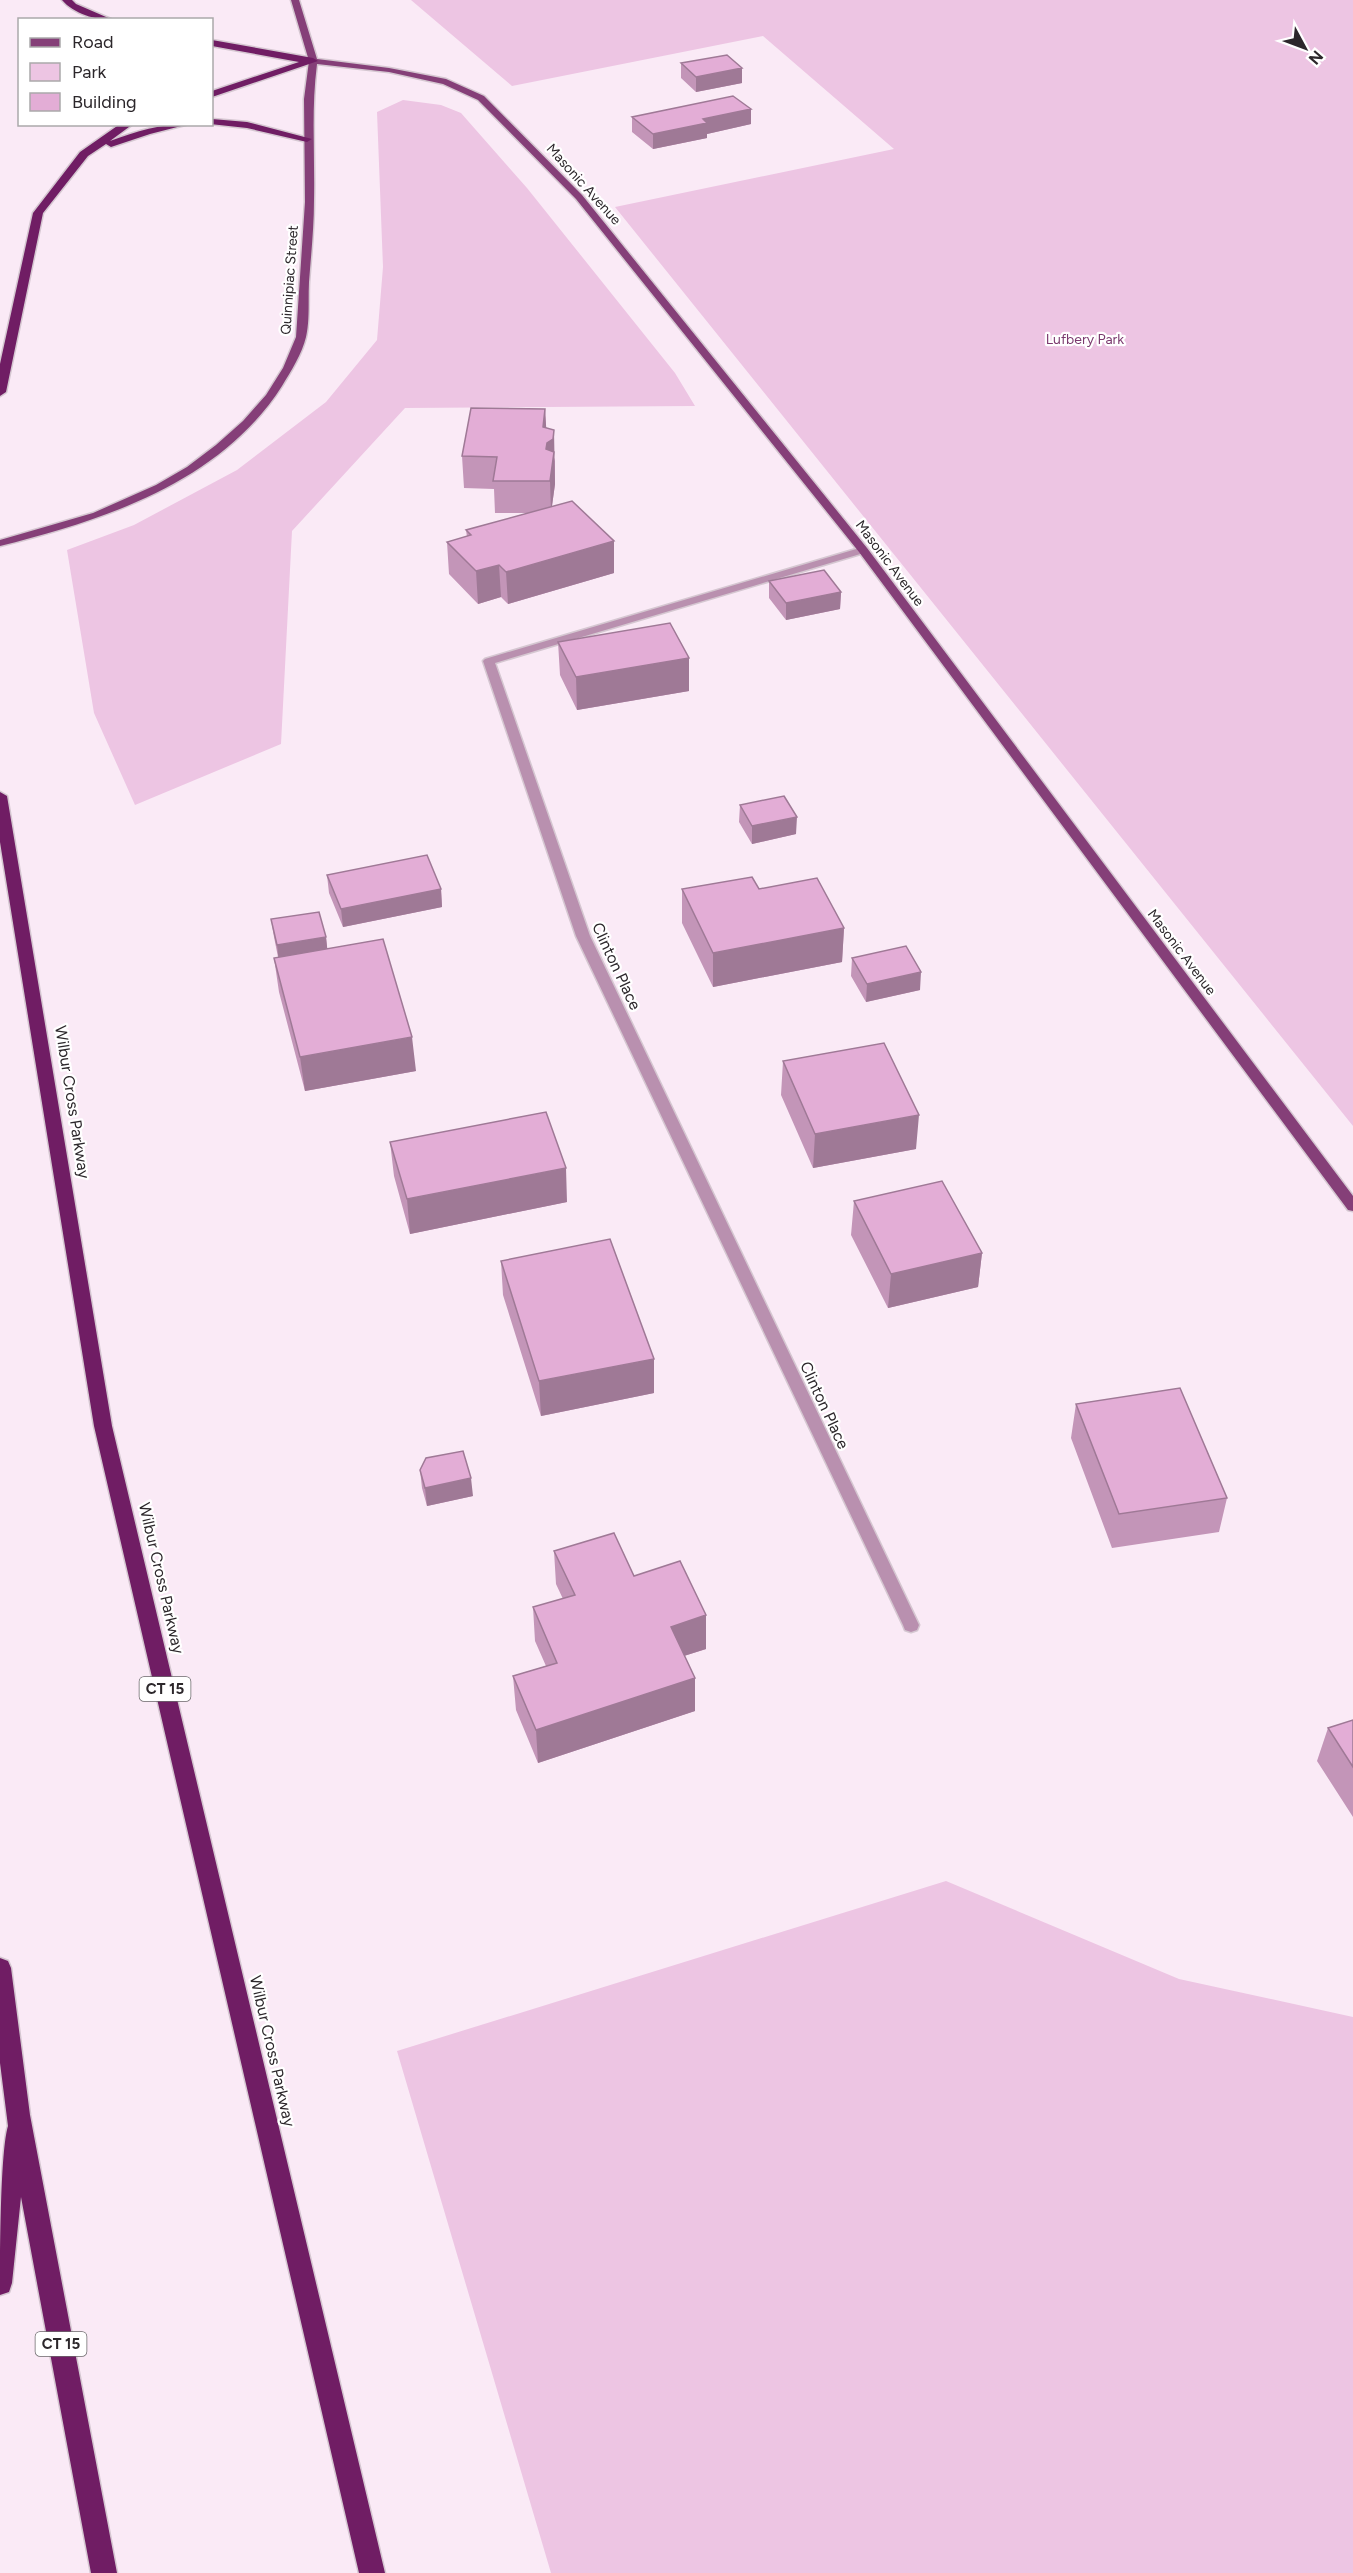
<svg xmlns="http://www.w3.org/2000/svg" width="1353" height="2573" font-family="Figtree,sans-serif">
  <rect width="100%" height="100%" fill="#faeaf6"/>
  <!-- green -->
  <path fill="#edc5e3" d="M411,0H1353V1126L615,207L894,149L763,36L512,86Z
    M403,100L441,105L461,113L527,188L675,373L695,406L405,408L292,531L281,744L135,805L94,713L67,550L134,525L237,470L326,402L377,340L383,267L377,112Z
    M946,1881L1179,1979L1353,2017V2573H551L397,2051Z"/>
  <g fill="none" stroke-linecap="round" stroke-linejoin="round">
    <!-- minor casing -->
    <g stroke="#d5c7d1" stroke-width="3">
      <path id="minor" d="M863,547L868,550L867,552L495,663L590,936L919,1625L917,1630L911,1632L905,1630L903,1625L576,936L483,661L485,659Z"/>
    </g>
    <!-- major casing -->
    <g stroke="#d5c7d1" stroke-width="3">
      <path id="major" d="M291,0H299L317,59L389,68L446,79L484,96L582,195L867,548L1353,1196V1211L1348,1210L859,552L576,199L478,100L443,84L389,72L317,64C311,110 315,154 314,200C314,228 311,255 309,282C308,300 310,320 306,337C302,354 291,371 282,386C221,482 105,520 0,546V540L93,513L156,485L187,467L216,445L243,421L266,395L283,368L296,337L305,202L304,99L309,61Z"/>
    </g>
    <!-- highway casing -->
    <g stroke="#d5c7d1" stroke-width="3">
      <path id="highway" d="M62,0H72L76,4L113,20C96,20 74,14 62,0Z
        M212,40L313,58L318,61L212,97V91L299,62L212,46Z
        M212,119L247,122L312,139L307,142L247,128L210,124Z
        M120,124H133L110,141C137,131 160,124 189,124L150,134L111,147L106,144L88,156L43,213L6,392L0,396V364L33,213L80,152Z
        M0,792L7,796L112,1426L385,2573H359L94,1426L0,842Z
        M0,1958L8,1961L11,1968L30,2115L117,2573H91L21,2197L12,2283L9,2292L0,2295C0,2260 0,2152 8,2126L0,2063Z"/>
    </g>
    <!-- minor -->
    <use href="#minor" fill="#b990af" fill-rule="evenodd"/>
    <!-- major -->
    <use href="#major" fill="#853f78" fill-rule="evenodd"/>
    <!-- highway -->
    <use href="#highway" fill="#701d64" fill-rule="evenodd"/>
  </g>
  <!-- wall -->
  <path fill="#c395b8" d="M681,63L742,83L696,92L681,78Z
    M751,109V124L707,134V138L653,149L632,132V117Z
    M545,409L546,428L555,461V484L552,506L614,541V573L508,604L501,597L478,604L449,574L447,542L467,537L466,530L528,513H495L494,489L464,488L462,456Z
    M769,581L841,592L840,609L786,620L769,598Z
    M558,642L689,658V691L577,710L560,675Z
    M740,805L796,834L752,844L739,822Z
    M327,875L441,889L442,907L343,927L329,893Z
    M682,889H759L844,928L842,962L713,987L682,923Z
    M271,919L326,937L327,949L416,1071L305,1091L279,992L274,958L278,957L274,937Z
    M852,958L920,990L866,1002L851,976Z
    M783,1061L916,1149L813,1168L781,1095Z
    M390,1142L567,1202L410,1234L394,1176Z
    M854,1201L982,1253L978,1287L888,1308L851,1235Z
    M501,1261L654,1359V1393L541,1416L503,1295Z
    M1076,1404L1227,1498L1219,1532L1112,1548L1071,1438Z
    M420,1470L473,1496L427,1506L422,1488Z
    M554,1551L634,1576L706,1615V1649L684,1656L695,1711L538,1763L516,1710L513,1676L546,1666L535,1641L533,1607L563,1599L556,1584Z
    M1353,1720V1817L1317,1761L1328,1728Z"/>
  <!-- shaded-wall -->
  <path fill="#9f7996" d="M742,68V83L696,92V77Z
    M751,109V124L707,134V138L653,149V134L703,119Z
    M545,409L547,440L543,427Z
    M554,430L555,484L551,513L550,481L546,449L547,443Z
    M614,541V573L508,604L506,572Z
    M499,565L501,597L478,604L476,571Z
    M841,592L840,609L786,620V603Z
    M689,658V691L577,710L576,677Z
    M797,817L796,834L752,844V826Z
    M441,889L442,907L343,927L341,909Z
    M844,928L842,962L713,987V953Z
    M326,937L328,955L279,963L277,945Z
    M921,972L920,990L866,1002L867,984Z
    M412,1037L416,1071L305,1091L300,1057Z
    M919,1115L916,1149L813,1168L815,1134Z
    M566,1168L567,1202L410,1234L407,1199Z
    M982,1253L978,1287L888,1308L891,1274Z
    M654,1359V1393L541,1416L539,1381Z
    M471,1478L473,1496L427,1506L425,1488Z
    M706,1615V1649L671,1660V1627Z
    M695,1678V1711L538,1763L536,1730Z"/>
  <!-- building -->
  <path fill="#e3add6" stroke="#9f7996" stroke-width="1.5" d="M727,55L742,68L696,77L681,63Z
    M733,96L751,109L703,119L707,123L653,134L632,117Z
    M471,408L545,409L543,427L554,430L553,439L547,443L546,449L554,452L550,481H493L497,457L462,456Z
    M572,501L614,541L506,572L499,565L476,571L447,542L471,535L466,530Z
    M824,570L841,592L786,603L769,581Z
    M670,623L689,658L576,677L558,642Z
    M784,796L797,817L752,826L740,805Z
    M427,855L441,889L341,909L327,875Z
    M752,877L759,889L817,878L844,928L713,953L682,889Z
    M319,912L326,937L277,945L271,919Z
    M383,939L412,1037L300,1057L274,958Z
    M906,946L921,972L867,984L852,958Z
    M884,1043L919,1115L815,1134L783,1061Z
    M546,1112L566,1168L407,1199L390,1142Z
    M942,1181L982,1253L891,1274L854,1201Z
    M610,1239L654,1359L539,1381L501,1261Z
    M1180,1388L1227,1498L1119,1514L1076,1404Z
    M463,1451L471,1478L425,1488L420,1470L426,1458Z
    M614,1533L634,1576L680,1561L706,1615L671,1627L695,1678L536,1730L513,1676L557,1663L533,1607L575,1595L554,1551Z
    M1353,1720V1767L1328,1728Z"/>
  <g text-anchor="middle" stroke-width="4.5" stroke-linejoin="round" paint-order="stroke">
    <!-- far-street labels -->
    <g font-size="14" fill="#2c272b" stroke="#fff">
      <text transform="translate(584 184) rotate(48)" y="5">Masonic Avenue</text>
      <text transform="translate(289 280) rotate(-86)" y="5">Quinnipiac Street</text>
      <text transform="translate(890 563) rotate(53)" y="5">Masonic Avenue</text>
      <text transform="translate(1182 952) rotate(53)" y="5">Masonic Avenue</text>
    </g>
    <!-- far-park labels -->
    <g font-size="14" fill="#7b3a6f" stroke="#fff">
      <text x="1085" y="344">Lufbery Park</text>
    </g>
    <!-- shield labels -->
    <g fill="#fff" stroke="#6b686b" stroke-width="1.5">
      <rect x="139.5" y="1677" width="51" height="24" rx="4.5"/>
      <rect x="35.5" y="2332" width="51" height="24" rx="4.5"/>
    </g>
    <g font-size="15" font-weight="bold" fill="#2c272b">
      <text x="165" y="1694">CT 15</text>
      <text x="61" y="2349">CT 15</text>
    </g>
    <!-- street labels -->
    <g font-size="16" fill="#2c272b" stroke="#fff">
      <text transform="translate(617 966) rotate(65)" y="6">Clinton Place</text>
      <text transform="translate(73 1102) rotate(81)" y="6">Wilbur Cross Parkway</text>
      <text transform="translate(825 1405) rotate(65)" y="6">Clinton Place</text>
      <text transform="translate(162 1578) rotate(77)" y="6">Wilbur Cross Parkway</text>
      <text transform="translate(273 2051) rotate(77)" y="6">Wilbur Cross Parkway</text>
    </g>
  </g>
  <!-- legend -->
  <rect x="18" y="18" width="195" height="108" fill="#ffffff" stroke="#aba9aa" stroke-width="1.5"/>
  <rect x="30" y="38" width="30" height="9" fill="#853f78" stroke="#aba9aa" stroke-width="1.5"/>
  <text x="72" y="48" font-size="18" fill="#2c272b">Road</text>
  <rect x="30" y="63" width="30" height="18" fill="#edc5e3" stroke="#aba9aa" stroke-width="1.5"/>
  <text x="72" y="78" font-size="18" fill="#2c272b">Park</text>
  <rect x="30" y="93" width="30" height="18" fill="#e3add6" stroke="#aba9aa" stroke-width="1.5"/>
  <text x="72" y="108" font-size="18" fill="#2c272b">Building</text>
  <!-- north arrow -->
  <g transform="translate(1305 48) rotate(131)" stroke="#ffffff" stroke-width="4.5" paint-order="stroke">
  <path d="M0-4.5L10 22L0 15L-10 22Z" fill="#2c272b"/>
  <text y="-9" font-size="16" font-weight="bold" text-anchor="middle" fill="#2c272b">N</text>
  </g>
</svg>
